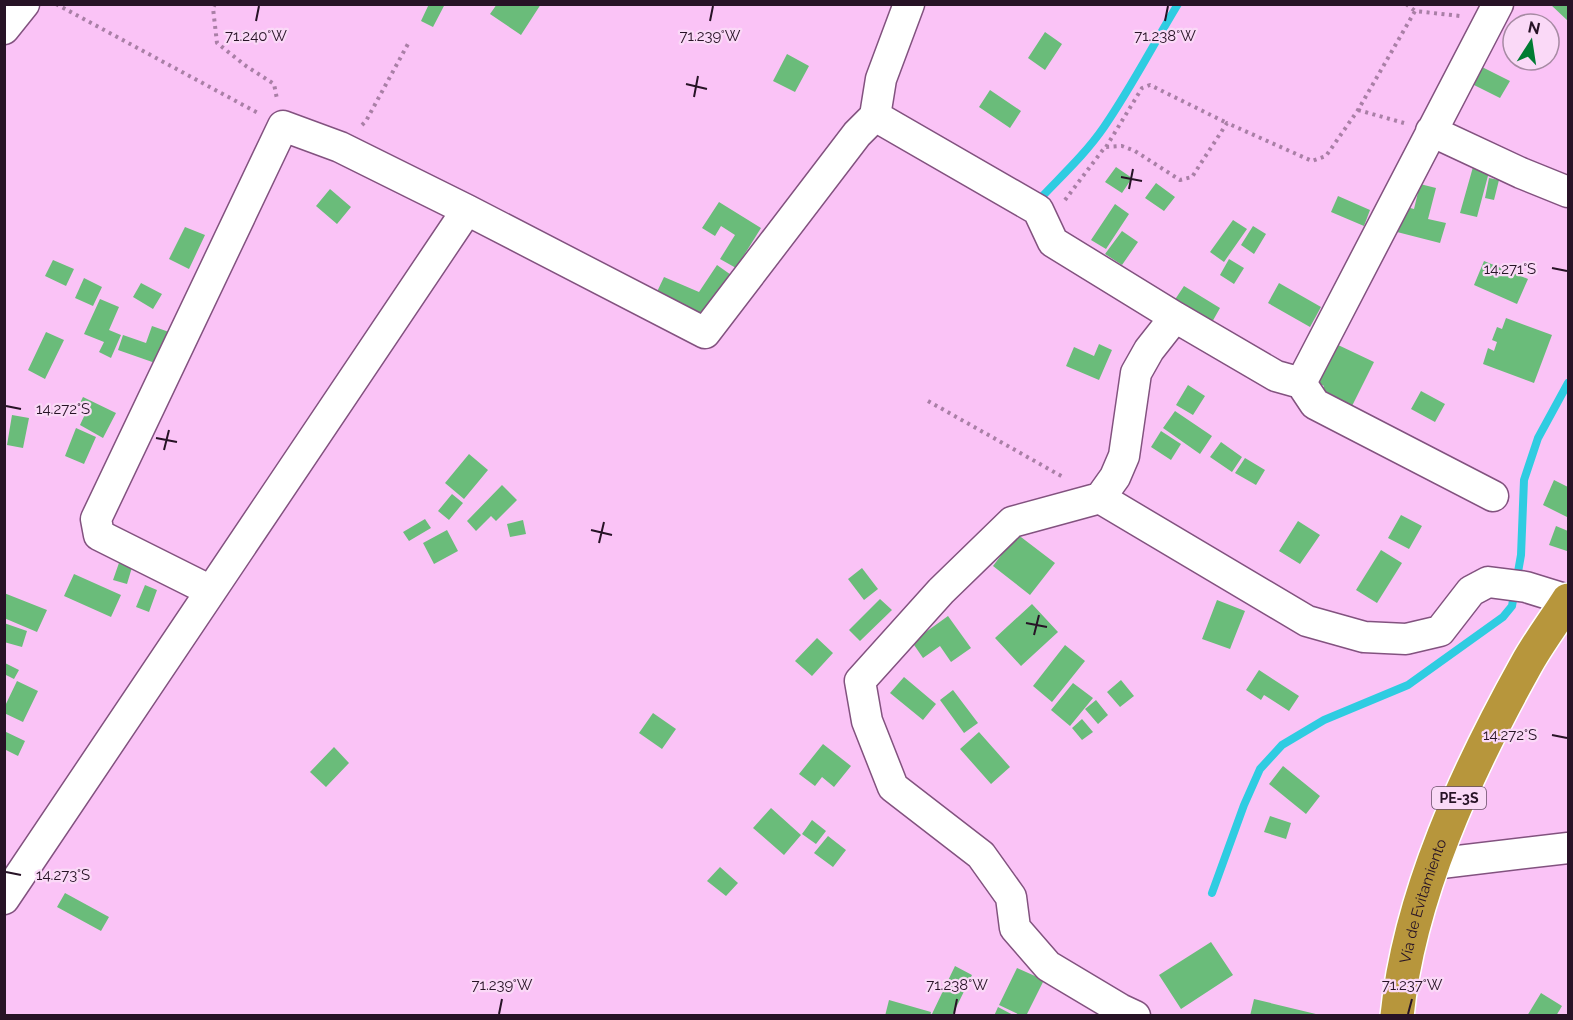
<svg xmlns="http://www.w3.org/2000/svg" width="1573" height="1020" font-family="Raleway,sans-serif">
  <rect width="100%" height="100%" fill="#fac3f6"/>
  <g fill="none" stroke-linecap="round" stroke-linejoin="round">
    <!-- stream -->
    <path stroke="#2fcce1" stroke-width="8" d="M1036,203C1059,178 1084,156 1104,127C1131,88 1153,45 1178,4
      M1212,893L1244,805L1260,769L1282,745L1324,720L1408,685L1503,617L1512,606L1521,555L1524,480L1538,438L1568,383"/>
  </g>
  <!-- building -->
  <path fill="#6abc7a" d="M429,4H445L433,27L421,21Z
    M497,4H541L521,35L490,14Z
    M1550,4H1568V21Z
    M1045,32L1062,44L1045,70L1028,58Z
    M787,54L809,66L795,92L773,81Z
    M1482,67L1510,81L1500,98L1472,84Z
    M990,90L1021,111L1010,128L979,107Z
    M1116,167L1132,178L1122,193L1105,182Z
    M1473,167L1489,172L1477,217L1460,213Z
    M1489,178L1499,180L1494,200L1485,198Z
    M1156,183L1175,197L1164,211L1145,198Z
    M1420,184L1436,188L1428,219L1446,223L1440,243L1397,232L1403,206L1414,209Z
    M330,189L351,207L337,224L316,206Z
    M1338,196L1370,210L1364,226L1331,212Z
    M719,202L761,228L736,268L720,259L735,235L721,226L715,236L702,228Z
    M1115,204L1129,214L1106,249L1091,240Z
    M1233,220L1247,229L1224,262L1210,252Z
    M1253,226L1266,234L1254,254L1241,245Z
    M185,227L205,235L189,269L169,259Z
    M1122,231L1138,242L1122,265L1105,254Z
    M1229,259L1244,268L1234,284L1220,275Z
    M53,260L74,269L66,286L45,276Z
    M1484,261L1528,279L1517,304L1474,285Z
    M717,265L734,277L705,318L655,296L664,277L699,292Z
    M84,278L102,287L93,306L75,298Z
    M141,283L162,294L153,309L133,297Z
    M1279,283L1321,307L1310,327L1268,303Z
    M1184,286L1220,308L1211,324L1174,301Z
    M100,299L119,307L109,330L121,335L111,358L99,352L104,342L84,334Z
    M1506,318L1552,335L1534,383L1483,364L1488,348L1494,351L1497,342L1492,340L1497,327L1502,329Z
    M152,326L169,332L158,364L118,350L123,335L146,343Z
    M46,332L64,340L45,379L28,370Z
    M1099,344L1112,350L1099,380L1066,366L1074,347L1094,356Z
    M1336,344L1374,362L1350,410L1319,395L1324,386L1317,382Z
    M1188,385L1205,396L1193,415L1176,405Z
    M1421,391L1445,404L1435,422L1411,409Z
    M83,397L116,413L103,438L80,425L87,410L79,405Z
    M1175,411L1212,436L1200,454L1163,428Z
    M12,415L29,418L23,448L7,445Z
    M76,428L96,437L84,464L65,456Z
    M1161,431L1181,444L1171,460L1151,447Z
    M1221,442L1242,457L1232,472L1210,457Z
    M469,454L488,470L464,499L445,483Z
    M1245,458L1265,470L1256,485L1235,473Z
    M1554,480L1568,487L1567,517L1543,505Z
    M502,485L517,500L496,521L491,516L476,531L467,521Z
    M452,494L463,503L449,520L438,511Z
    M1401,515L1422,526L1409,549L1388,538Z
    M425,519L431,528L409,541L403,532Z
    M523,520L526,534L510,537L507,524Z
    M1298,521L1320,535L1300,564L1279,551Z
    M1556,526L1568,531L1567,551L1549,545Z
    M447,530L458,551L434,564L423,543Z
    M1017,534L1055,563L1030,595L993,566Z
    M1381,550L1402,563L1377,603L1356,590Z
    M120,560L133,564L127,584L113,580Z
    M862,568L878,589L864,600L848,579Z
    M74,574L121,595L111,617L64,596Z
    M145,585L157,590L149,612L136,607Z
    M4,593L47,610L37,632L4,618Z
    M880,599L892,610L860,641L849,630Z
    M1217,600L1245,611L1230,649L1202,639Z
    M1032,604L1058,632L1021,666L995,638Z
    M948,616L971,648L951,662L940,646L923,658L912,642Z
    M4,623L27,631L22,647L4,642Z
    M817,638L833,653L812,676L795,661Z
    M1065,645L1085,661L1052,702L1033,686Z
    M5,663L19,670L14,679L4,674Z
    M1259,670L1299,696L1289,711L1264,695L1261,700L1246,690Z
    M904,677L936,704L923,720L890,693Z
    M1121,680L1134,696L1120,707L1107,692Z
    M17,681L38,691L23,722L4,713V708Z
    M1073,683L1093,698L1070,726L1051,710Z
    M953,690L978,723L964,733L940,700Z
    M1096,700L1108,715L1098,724L1085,709Z
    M653,713L676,729L662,749L639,733Z
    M1082,719L1093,732L1082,740L1072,728Z
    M4,731L25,741L18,756L4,749Z
    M979,732L1010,767L991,784L960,749Z
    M823,744L851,766L834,787L822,777L815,786L799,774Z
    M334,747L349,763L326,787L310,772Z
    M1283,766L1320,796L1306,814L1269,784Z
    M771,808L801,835L784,855L753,828Z
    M1270,816L1291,823L1286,839L1264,832Z
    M812,820L826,831L816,844L802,834Z
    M828,836L846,850L833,867L814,853Z
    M720,867L738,883L726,896L707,881Z
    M65,893L109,917L101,931L57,907Z
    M1211,942L1233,975L1181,1009L1159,975Z
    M955,966L972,975L952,1016H931Z
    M1017,968L1044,980L1026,1016H1022L999,1005Z
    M1541,993L1562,1006L1556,1016H1527Z
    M1254,999L1320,1015V1016H1250Z
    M889,1000L931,1012L930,1016H885Z
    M998,1007L1015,1016H994Z"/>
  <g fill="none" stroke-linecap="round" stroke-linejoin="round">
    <!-- minor casing -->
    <g stroke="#82527f" stroke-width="33">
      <path id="minor" d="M909,4L881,79L875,116L1038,210L1053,242L1175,317L1276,376L1301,383
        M4,29L24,4
        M1431,131L1521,173L1568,192
        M1493,496L1315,404L1301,383L1498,4
        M1100,498L1307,621L1364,637L1406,639L1440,631L1471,591L1488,582L1526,587L1568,600
        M211,591L99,535L96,519L283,126L340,147L467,210L705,333L857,134L875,116
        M1433,864L1568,848
        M4,899L467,210
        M1135,1016L1120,1009L1048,966L1015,928L1011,897L981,855L893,787L867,721L860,681L941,591L1012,522L1100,498L1115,477L1124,456L1136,373L1149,350L1175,317"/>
    </g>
    <!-- highway casing -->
    <g stroke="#fff" stroke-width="36">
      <g id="highway">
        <path id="s1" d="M1397,1016C1409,895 1467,771 1526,665C1538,643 1554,622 1568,600"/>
      </g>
    </g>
    <!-- path -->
    <path stroke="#a97fa6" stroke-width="4" stroke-dasharray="3 4.5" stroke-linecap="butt" d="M56,4L258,113
      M215,4L213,8L217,43L246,66L274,84L277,99
      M1406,4L1415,11
      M1358,110L1404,123
      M362,125L366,121L409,42
      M1106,147L1142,88L1150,85L1227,123
      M1065,200L1105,147L1122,146L1135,151L1180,180L1192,177L1227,123L1312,161L1326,156L1358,110L1415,11L1460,16
      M928,401L1063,477"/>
    <!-- minor -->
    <use href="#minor" stroke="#fff" stroke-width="30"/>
    <!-- highway -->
    <use href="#highway" stroke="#b7963c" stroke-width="33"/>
  </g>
  <!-- ticks -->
  <path fill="none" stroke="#271326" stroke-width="2" d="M256,21L259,6M710,21L713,6M1165,21L1168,6M686,84L707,89M694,97L698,76M1121,177L1142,181M1129,189L1133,169M1552,268L1567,271M6,406L21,409M156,438L177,442M164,450L169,430M591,530L612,535M599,543L604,522M1026,623L1047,627M1034,635L1039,615M1552,735L1567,738M6,872L21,875M499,1014L502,999M954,1014L957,999M1408,1014L1412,999"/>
  <g text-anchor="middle" stroke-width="4.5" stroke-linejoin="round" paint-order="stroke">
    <!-- shield labels -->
    <rect fill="#fad9f7" stroke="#664e65" stroke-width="1.5" x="1432" y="787" width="54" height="22" rx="4.5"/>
    <g font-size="14" font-weight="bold" fill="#271326">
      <text x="1459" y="803">PE-3S</text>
    </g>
    <!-- street labels -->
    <g font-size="15" fill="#271326" stroke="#fad9f7">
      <text dy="5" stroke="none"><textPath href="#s1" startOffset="118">Vía de Evitamiento</textPath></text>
    </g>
  </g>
  <g font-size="15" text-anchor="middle" fill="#271326" stroke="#fad9f7" stroke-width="4.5" stroke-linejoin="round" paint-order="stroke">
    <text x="256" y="41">71.240°W</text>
    <text x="710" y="41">71.239°W</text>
    <text x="1165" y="41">71.238°W</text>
    <text x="1510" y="274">14.271°S</text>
    <text x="63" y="414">14.272°S</text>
    <text x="1510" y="740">14.272°S</text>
    <text x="63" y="880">14.273°S</text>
    <text x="502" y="990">71.239°W</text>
    <text x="957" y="990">71.238°W</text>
    <text x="1412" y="990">71.237°W</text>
  </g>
  <!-- border -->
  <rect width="1573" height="1020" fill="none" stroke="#271326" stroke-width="12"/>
  <!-- north arrow -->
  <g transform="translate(1531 42) rotate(12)"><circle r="28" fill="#fad9f7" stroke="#a68aa3" stroke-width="1.5"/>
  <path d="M0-4.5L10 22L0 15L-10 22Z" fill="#007c33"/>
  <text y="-9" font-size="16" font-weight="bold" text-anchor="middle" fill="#271326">N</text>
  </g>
</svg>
